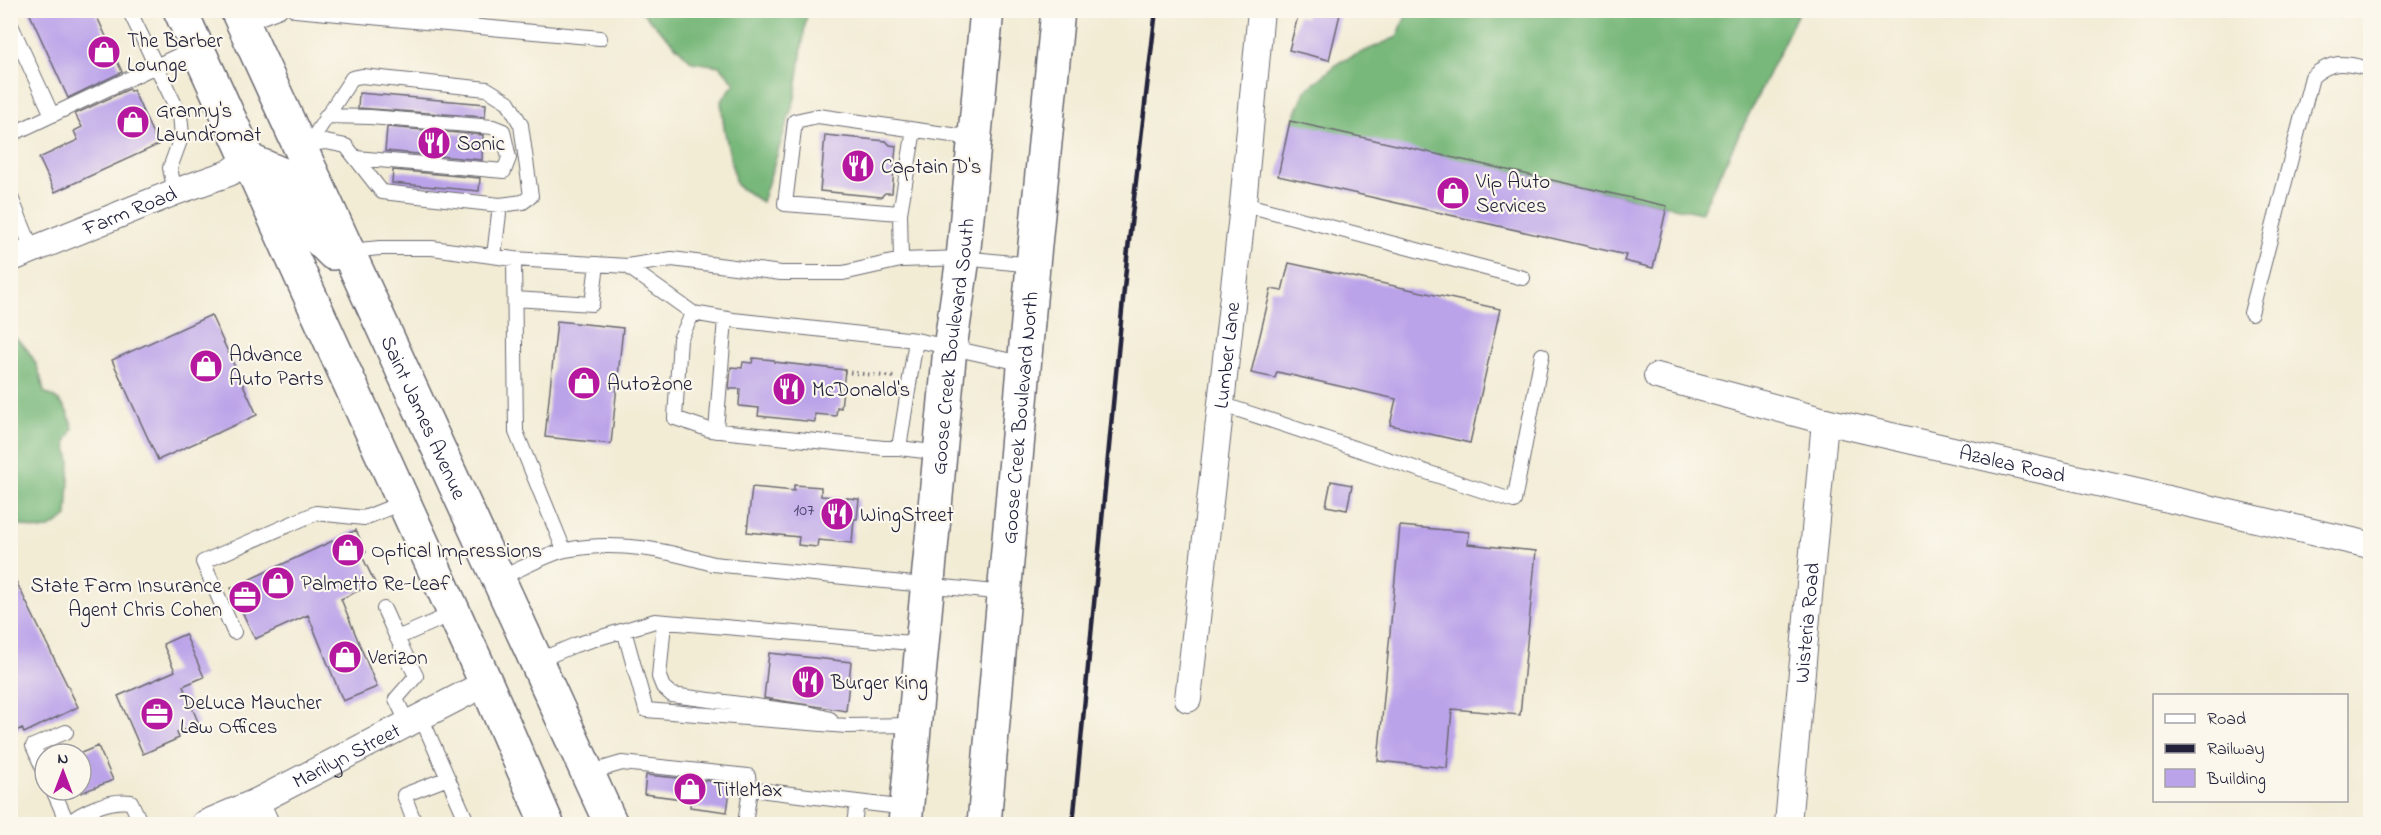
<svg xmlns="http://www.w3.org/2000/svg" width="2381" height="835" font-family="'Indie Flower',sans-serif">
  <rect width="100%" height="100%" fill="#fbf7ec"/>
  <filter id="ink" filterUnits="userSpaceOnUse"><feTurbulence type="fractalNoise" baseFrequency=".0167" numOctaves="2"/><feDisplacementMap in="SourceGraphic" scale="12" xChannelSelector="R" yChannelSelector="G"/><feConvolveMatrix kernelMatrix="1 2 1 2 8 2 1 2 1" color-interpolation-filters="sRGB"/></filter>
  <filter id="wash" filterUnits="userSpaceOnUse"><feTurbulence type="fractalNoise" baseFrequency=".008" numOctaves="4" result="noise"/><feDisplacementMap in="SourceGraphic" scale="24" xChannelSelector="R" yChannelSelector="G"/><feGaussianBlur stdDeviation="1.35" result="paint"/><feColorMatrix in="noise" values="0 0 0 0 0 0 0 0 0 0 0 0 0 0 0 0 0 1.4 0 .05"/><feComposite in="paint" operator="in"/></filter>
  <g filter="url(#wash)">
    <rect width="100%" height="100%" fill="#f2ecd5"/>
    <!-- forest -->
    <path fill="#78b87a" stroke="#4d6d5a" stroke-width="1.5" d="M641,11H807L795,98L762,202L736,185L724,128L721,101L735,83L720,66L692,62Z
      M1408,11H1799L1701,213L1292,123L1305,91L1340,62L1397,37Z
      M10,334C31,347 40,368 44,392C64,402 67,407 73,429L66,442L70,461L67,516C45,535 40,531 14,523L11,515Z"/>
    <g id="blocks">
      <!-- building -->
      <path fill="#bba3e9" d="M28,10H94L122,72L68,98Z
        M1307,10H1341L1329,60L1289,50L1298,16L1306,18Z
        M129,89L130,91L133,90L158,145L55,192L39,158L78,140L74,131L82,127L75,114Z
        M359,93L486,104L485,117L358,108Z
        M1290,121L1667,206L1653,268L1624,261L1626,255L1278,176Z
        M387,127L483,135L482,160L385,151Z
        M825,135L886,141L890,145L896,146L892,193H885L881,197L820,191Z
        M393,170L480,178L479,191L392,183Z
        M1289,263L1500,309L1470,443L1390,425L1396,399L1277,372L1275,378L1251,373L1271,289L1282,291Z
        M211,315L257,415L158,460L112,360Z
        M557,321L623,328L611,444L545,437Z
        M753,358L774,360V362L845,370L841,408L837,407L836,416L815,414V422L758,416L759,408L739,406L740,389H729L731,367L742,368L743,362L752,363Z
        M1331,481L1352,485L1347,510L1326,506Z
        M794,485L821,487V496L859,499L857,519H854L852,543L818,540L817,547L798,545L799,537L747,532L752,487L794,491Z
        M1400,526L1469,532L1468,544L1536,551L1520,715L1452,709L1447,768L1378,761Z
        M356,530L366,552L361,554L375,583L341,599L377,687L343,701L308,615L255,639L231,588Z
        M10,569L78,707L24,733L22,728L10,734Z
        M185,634L204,677L183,686L199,724L177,733L179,738L143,754L118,696L175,671L163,644Z
        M769,653L851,662L846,711L764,698Z
        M98,746L113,780L81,793V753Z
        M646,775L731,783L727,812L690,807V800L644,794Z"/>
    </g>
  </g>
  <g filter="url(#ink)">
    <use href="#blocks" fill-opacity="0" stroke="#6b6971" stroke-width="1.5"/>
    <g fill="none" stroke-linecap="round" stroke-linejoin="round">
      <!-- service casing -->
      <g stroke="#6b6971" stroke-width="16">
        <path id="service" d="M129,10L180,115L182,135L170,168L175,192
          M295,10L600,38
          M10,23L52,115
          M244,24L280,10
          M362,76L487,89L508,102L521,125L531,196L523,202L500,205L382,192L346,146L326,142L309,144L352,78Z
          M326,116L370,117L493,127L503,131L509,158L504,171L356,158
          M10,135L196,47
          M10,195L32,249
          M1243,204L1523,278
          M900,213L785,204L795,121L818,116L973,138
          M349,251L380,248H432L514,259L627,266L672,259L781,273H843L901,260L963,258L1033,265
          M494,256L500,205
          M514,259L516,432L564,550
          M901,260L900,213L914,130
          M627,266L693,313L733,320L916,340L1025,364
          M515,299L592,304L597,264
          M693,313L680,339L675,418L710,430L884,448H899L916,340
          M2251,313L2312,77C2333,59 2345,63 2370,69
          M1221,404L1514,501L1542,355
          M716,431L725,319
          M899,448L941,453
          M498,579C517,571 547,554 566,550C617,540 665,550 713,564L1005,593
          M384,609L397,638L454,613
          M664,622L659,677L663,687L672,695L808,713L830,719
          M624,630L646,710L847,726L914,725
          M234,632L203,562L316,513L364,518L404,502
          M397,638L416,676L396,699L408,724
          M537,661L575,645L655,621L923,644
          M421,717L468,824
          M45,773L33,746L66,732
          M588,773L622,763L748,776L750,789
          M53,790L68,824
          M68,824C82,811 110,799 131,802L141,824
          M415,824L404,795L448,778
          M745,824L750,789L907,808
          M854,824L857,802"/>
      </g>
      <!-- minor casing -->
      <g stroke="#6b6971" stroke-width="28">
        <g id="minor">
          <path id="s1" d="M10,259L175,192L229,173L248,160"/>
          <path id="s2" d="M1657,376L1825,421L2370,545"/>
          <path id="s3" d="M1188,699L1242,215L1261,10"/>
          <path d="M256,802L266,824"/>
          <path id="s4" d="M204,824L256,802L486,683"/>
          <path id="s5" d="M1788,824L1825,421"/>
        </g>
      </g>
      <!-- primary casing -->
      <g stroke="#6b6971" stroke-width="36">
        <g id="primary">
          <path d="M180,10L486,683L547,824"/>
          <path id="s6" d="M237,10L611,824"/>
          <path d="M248,160L281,174L314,234L333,253L348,251"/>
        </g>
      </g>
      <!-- trunk casing -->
      <g stroke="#6b6971" stroke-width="36">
        <g id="trunk">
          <path id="s7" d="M905,824L950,348L963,258L987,10"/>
          <path id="s8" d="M984,824L1033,265L1058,10"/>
        </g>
      </g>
      <!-- path -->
      <path stroke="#6b6971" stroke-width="4" stroke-dasharray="1.5 4.5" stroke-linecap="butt" d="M844,372L894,377"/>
      <!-- service -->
      <use href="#service" stroke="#fff" stroke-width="14"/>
      <!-- minor -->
      <use href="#minor" stroke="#fff" stroke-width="26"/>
      <!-- primary -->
      <use href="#primary" stroke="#fff" stroke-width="33"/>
      <!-- trunk -->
      <use href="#trunk" stroke="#fff" stroke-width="33"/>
      <!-- rail -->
      <path stroke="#22223b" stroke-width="4.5" d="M1073,824L1127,258L1156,10"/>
    </g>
  </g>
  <!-- icons -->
  <defs>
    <g id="shop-disc" transform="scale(1.725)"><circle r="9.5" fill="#b5179e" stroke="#fbf7ec"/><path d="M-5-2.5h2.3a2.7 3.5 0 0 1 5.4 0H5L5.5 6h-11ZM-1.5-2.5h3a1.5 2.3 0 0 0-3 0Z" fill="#fff"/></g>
    <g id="restaurant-disc" transform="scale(1.725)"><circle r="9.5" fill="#b5179e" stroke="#fbf7ec"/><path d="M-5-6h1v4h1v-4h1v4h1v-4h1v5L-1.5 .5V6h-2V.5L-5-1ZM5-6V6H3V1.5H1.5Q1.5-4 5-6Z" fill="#fff"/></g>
    <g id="office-disc" transform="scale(1.725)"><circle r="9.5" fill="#b5179e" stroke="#fbf7ec"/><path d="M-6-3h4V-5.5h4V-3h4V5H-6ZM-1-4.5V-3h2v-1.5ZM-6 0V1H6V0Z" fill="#fff"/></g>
  </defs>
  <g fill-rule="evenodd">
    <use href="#shop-disc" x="104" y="52"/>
    <use href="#shop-disc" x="133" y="122"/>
    <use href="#restaurant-disc" x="434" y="143"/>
    <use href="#restaurant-disc" x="858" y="166"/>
    <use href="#shop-disc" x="1453" y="193"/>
    <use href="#shop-disc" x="206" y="366"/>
    <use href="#shop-disc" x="584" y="383"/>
    <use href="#restaurant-disc" x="789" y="389"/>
    <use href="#restaurant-disc" x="837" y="514"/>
    <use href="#shop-disc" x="348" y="550"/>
    <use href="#shop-disc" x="278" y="583"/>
    <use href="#office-disc" x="245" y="597"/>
    <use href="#shop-disc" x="345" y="657"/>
    <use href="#restaurant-disc" x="808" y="682"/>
    <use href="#office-disc" x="157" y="714"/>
    <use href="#shop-disc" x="690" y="789"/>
  </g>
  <g text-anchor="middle" stroke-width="4.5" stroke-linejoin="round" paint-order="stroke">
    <!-- number labels -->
    <g font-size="18" fill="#484266">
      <text x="804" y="515">107</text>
    </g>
    <!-- poi labels -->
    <g font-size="21" fill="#22223b" stroke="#fbf7ec" text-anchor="start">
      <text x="127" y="47">The Barber<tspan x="127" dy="24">Lounge</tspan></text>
      <text x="156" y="117">Granny's<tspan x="156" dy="24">Laundromat</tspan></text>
      <text x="457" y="150">Sonic</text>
      <text x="881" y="173">Captain D's</text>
      <text x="1476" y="188">Vip Auto<tspan x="1476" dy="24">Services</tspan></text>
      <text x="229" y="361">Advance<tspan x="229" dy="24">Auto Parts</tspan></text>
      <text x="607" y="390">AutoZone</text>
      <text x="812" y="396">McDonald's</text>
      <text x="860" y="521">WingStreet</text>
      <text x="371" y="557">Optical Impressions</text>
      <text x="301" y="590">Palmetto Re-Leaf</text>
      <text x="222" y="592" text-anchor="end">State Farm Insurance<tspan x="222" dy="24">Agent Chris Cohen</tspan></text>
      <text x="368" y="664">Verizon</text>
      <text x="831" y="689">Burger King</text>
      <text x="180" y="709">DeLuca Maucher<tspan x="180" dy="24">Law Offices</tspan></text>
      <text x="713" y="796">TitleMax</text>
    </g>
    <!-- street labels -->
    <g font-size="21" fill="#22223b" stroke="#fbf7ec">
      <text dy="7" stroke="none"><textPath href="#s1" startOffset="129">Farm Road</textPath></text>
      <text dy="7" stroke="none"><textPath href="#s7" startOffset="480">Goose Creek Boulevard South</textPath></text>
      <text dy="7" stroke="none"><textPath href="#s3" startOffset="346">Lumber Lane</textPath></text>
      <text dy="7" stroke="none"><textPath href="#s8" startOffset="408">Goose Creek Boulevard North</textPath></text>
      <text dy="7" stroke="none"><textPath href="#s6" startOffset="448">Saint James Avenue</textPath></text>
      <text dy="7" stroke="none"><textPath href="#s2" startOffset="366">Azalea Road</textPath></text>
      <text dy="7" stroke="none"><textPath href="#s5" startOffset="202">Wisteria Road</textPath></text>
      <text dy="7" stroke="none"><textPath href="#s4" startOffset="158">Marilyn Street</textPath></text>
    </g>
  </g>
  <!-- margin -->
  <rect width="2381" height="835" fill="none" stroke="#fbf7ec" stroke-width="36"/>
  <!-- legend -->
  <rect x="2153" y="694" width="195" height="108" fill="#fbf7ec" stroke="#a4a2a5" stroke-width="1.5"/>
  <rect x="2165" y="714" width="30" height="9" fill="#ffffff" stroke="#a4a2a5" stroke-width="1.5"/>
  <text x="2207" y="724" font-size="18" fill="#22223b">Road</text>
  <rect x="2165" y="744" width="30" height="9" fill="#22223b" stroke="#a4a2a5" stroke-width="1.5"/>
  <text x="2207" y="754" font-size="18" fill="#22223b">Railway</text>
  <rect x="2165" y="769" width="30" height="18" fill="#bba3e9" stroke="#a4a2a5" stroke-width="1.5"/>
  <text x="2207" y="784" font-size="18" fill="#22223b">Building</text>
  <!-- north arrow -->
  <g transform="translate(63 772)"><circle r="28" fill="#fbf7ec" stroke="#a4a2a5" stroke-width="1.5"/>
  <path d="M0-4.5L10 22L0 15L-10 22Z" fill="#b5179e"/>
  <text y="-9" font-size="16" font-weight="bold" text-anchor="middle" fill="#22223b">N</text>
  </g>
</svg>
